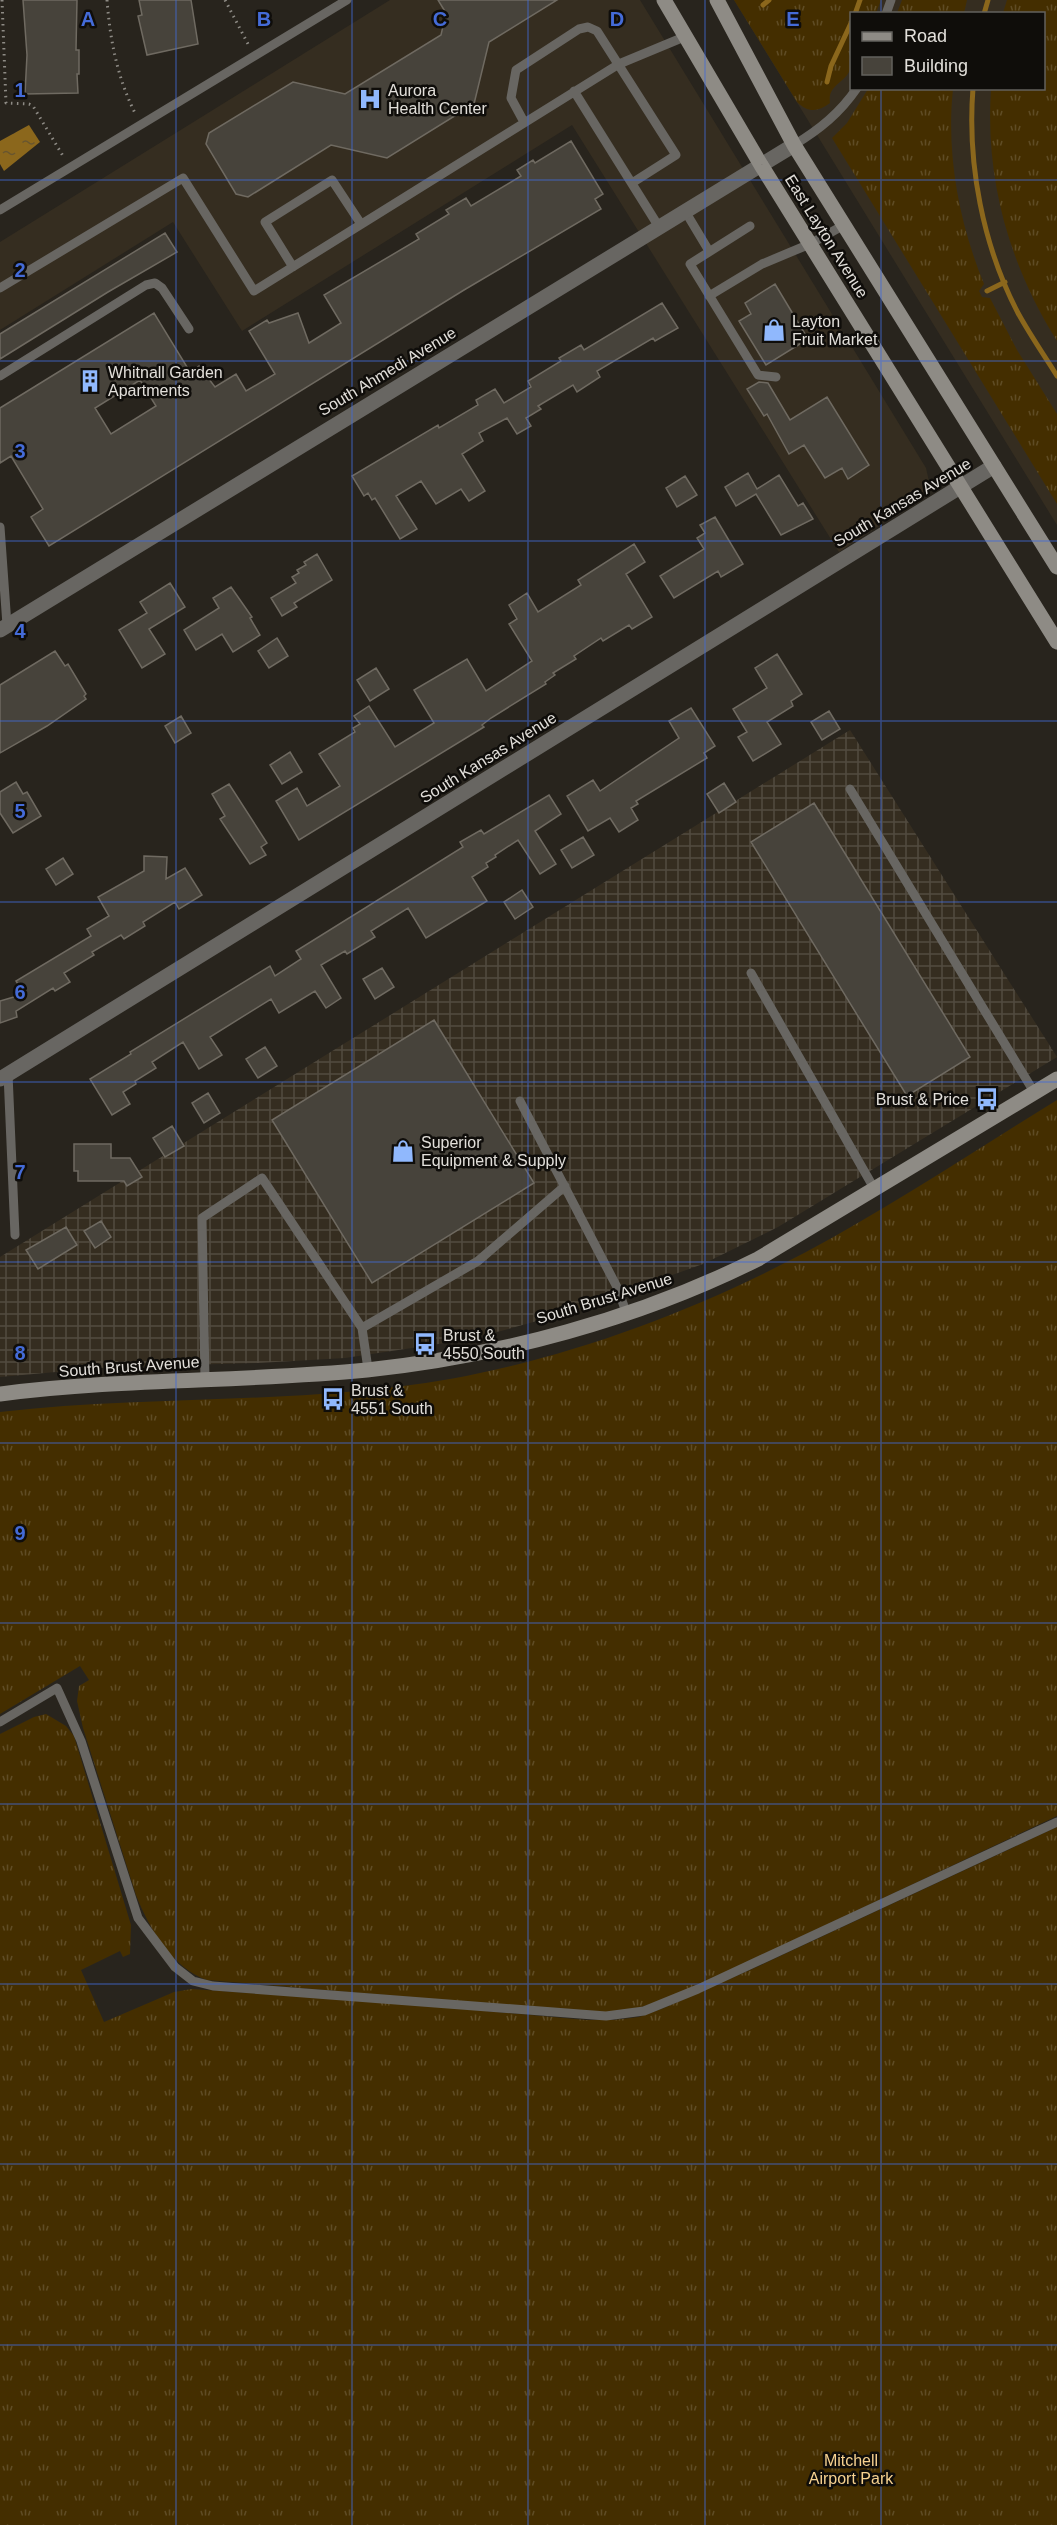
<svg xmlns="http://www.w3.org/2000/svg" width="1057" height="2525" font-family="Helvetica,sans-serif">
  <defs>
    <pattern id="industrial-grid" width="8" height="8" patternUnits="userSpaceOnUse" patternTransform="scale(1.5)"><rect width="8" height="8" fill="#352d20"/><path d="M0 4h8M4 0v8" fill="none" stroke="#524b40"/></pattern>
    <pattern id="grass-tufts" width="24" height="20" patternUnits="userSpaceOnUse" patternTransform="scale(1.5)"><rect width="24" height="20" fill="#442e00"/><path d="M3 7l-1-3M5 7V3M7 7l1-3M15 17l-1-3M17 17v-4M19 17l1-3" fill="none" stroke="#5f4c25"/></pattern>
    <pattern id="water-ripples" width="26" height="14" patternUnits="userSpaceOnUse" patternTransform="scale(1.5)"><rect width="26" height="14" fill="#8b671c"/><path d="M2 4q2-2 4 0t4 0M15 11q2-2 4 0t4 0" fill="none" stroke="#68552e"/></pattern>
  </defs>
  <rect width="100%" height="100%" fill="#28241d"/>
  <!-- built -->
  <path fill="#352d20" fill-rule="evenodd" d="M390,0H640L926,468L930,486L927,494L839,552L572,125L242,331L173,222L0,330V242Z
    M734,0H1057V525L903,275ZM852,14H1044V88H852Z"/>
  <!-- industrial -->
  <path fill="url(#industrial-grid)" d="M850,730L1057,1057L778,1227L703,1264L566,1313L501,1331L445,1343L345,1358L258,1363L112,1367L0,1377V1257Z"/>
  <!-- grass -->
  <path fill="url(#grass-tufts)" d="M734,0H881L876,13L852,14C852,28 855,54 851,67C847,83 827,84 830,103C818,112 808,113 797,102Z
    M902,0H967L964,13H897Z
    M1007,0H1057V341C1009,264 985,180 991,89L1044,88V14L1003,13Z
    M868,89H953C946,154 959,223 984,284L979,291L982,297L990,298L1017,350L1057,414V504L832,138L847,123Z
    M1057,1100V1816L703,1983C671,1996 638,2013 603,2013C590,2013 577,2011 564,2010L207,1980C172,1968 149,1928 136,1895L83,1728L77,1701L79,1686L89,1680L80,1666L0,1714V1412C150,1395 301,1405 450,1379C572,1357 697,1310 806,1252C892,1206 974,1151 1057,1100Z
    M46,1714L66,1726L74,1736L131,1925L130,1954L123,1957L120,1951L81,1970L104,2022L174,1992L192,1989L409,2004L586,2020H614L639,2017L664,2008L759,1966L1057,1827V2525H0V1734L34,1717Z"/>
  <!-- water -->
  <path fill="url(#water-ripples)" d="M29,125L40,142L4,171L0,164V141Z"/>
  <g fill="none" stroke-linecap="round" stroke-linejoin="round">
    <!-- stream -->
    <path stroke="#8b671c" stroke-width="5" d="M763,5L769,0
      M855,14L860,0
      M984,14L988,0
      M827,82L831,66L852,21
      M973,88C967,164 983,246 1018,313C1030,335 1044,355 1057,376
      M987,291L1005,282"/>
  </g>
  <!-- building -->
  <path fill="#47433b" stroke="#6f6a61" stroke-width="1.5" fill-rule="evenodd" d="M23,0H77L76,50H79V74H77L78,93L25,94L27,55Z
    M139,0H191L198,44L147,55L138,16L142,15Z
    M438,0H557L489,42L474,104L387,158L331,145L248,197L236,194L206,144L209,133L293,82L345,94L441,35L446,13Z
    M571,141L603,194L595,199L601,209L464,290L49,546L31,517L43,509L11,456L0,463V408L154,313L190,372L199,366L215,387L236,374L246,391L275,374L249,331L267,320L269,323L298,313L309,343L341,323L324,295L419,239L416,234L449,214L446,210L466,198L471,206L521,176L517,170L533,160L535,163ZM140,380L156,406L111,434L95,408Z
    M165,233L177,252L108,292L0,359V334Z
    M775,284L808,339L766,365L739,321L751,314L745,303Z
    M662,303L678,328L655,341L653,338L597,371L600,377L577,392L573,385L538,406L541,409L526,418L531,426L517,434L507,418L479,433L483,441L462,454L485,491L469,501L461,489L436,504L421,481L396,496L417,529L400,539L375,498L372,500L368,493L364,496L352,476L438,425L439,428L478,405L476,400L495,389L504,403L531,387L528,381L561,361L559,358L581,345L584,350Z
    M759,382L768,383L790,420L827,397L869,465L848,479L842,468L825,478L804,445L789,454L767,414L764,416L747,389Z
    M748,473L757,489L779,475L798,506L803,503L813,519L781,535L756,494L736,506L725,487Z
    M685,476L697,495L677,507L666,488Z
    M715,517L743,564L721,577L718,571L674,598L660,576L704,549L697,538L705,533L700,525Z
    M634,544L645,562L626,574L652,617L632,629L629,625L603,641L601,638L574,656L576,659L553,673L555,675L545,682L546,684L491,718L482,725L484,727L299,840L276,801L297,788L307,806L340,786L319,754L355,732L353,728L360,724L354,716L369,706L395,747L434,723L414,690L467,659L486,691L532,661L509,624L517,619L509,605L527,593L538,612L581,585L578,580Z
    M317,554L332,580L294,603L297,607L282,616L271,598L296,583L292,577L299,573L297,570L306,565L304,562Z
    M170,583L185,607L149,629L165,654L142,668L119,630L147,613L140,602Z
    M231,587L252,617L250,618L260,635L233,652L222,634L196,650L184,630L219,608L213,598Z
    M277,638L288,656L269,668L258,651Z
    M55,651L65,666L68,664L86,694L84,696L86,699L47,726L0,753V685Z
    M777,654L802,694L791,701L793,706L767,722L781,744L753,761L738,737L747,732L733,709L767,688L755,668Z
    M376,668L389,689L370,701L357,680Z
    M691,708L715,746L704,753L707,758L636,801L638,804L631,808L638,820L619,832L610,818L588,831L567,796L593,780L600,791L679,738L669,721Z
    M829,711L840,729L822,740L811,722Z
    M181,716L191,733L175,743L165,726Z
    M290,752L302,772L282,784L270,765Z
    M16,782L23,794L27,792L41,816L13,833L0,813V792Z
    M724,783L736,802L719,813L707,794Z
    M229,784L267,843L261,847L266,855L250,864L220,819L225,816L212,794Z
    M549,795L561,814L535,831L556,864L540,874L518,840L495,855L496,857L486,863L488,867L472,877L487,901L426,938L408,908L371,931L375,937L347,954L345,951L321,965L341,998L326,1008L315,991L279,1013L271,999L210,1037L222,1055L199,1069L183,1042L152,1062L156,1068L135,1081L136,1084L123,1092L130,1104L112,1115L90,1079L131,1054L130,1052L270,966L275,976L301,959L296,951L463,847L460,842L481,830L484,834Z
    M814,803L970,1057L907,1096L751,842Z
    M583,837L594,855L572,868L561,850Z
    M144,856L167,857L166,879L185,868L202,895L179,909L175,902L143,922L145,926L124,939L121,935L92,952L94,955L64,973L70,982L55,991L53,988L16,1011L17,1017L0,1023V1001L24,994L16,981L91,936L87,929L109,916L98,897L144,871Z
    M63,858L73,874L56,885L46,869Z
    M522,890L533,907L515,919L504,902Z
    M382,968L394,987L375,999L363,979Z
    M434,1020L534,1183L372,1283L272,1120Z
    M265,1047L277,1066L258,1078L246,1059Z
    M208,1093L220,1113L204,1123L192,1103Z
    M172,1126L184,1146L165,1157L153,1138Z
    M74,1144H111V1158H130L142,1177L127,1186L124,1181H78V1171H74Z
    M101,1221L111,1237L95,1248L84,1231Z
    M66,1227L77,1245L38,1269L26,1250Z"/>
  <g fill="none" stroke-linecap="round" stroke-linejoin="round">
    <!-- path -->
    <path stroke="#8e8b85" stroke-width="3" stroke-dasharray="1.5 4.5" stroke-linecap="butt" d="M2,0L6,103L29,104L33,106L63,156
      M107,0C110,39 117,77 135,113
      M225,0L248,44"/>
    <!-- lane -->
    <path stroke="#686662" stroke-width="9" d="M886,14L891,0
      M574,91L659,227
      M524,122L511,98L516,70L579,29L588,27L597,31L676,155L632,183
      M794,145C820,129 840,113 857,88
      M0,210L347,0
      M685,211L709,251
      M750,226L690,264L758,375L776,377
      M293,267L265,222L332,180L361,224
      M0,288L183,178L254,291L619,64L684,37
      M709,296L762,264L810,244L844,225
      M0,376L146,285L155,283L162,288L189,329
      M0,527L7,625
      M850,789L1034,1092
      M751,973L875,1190
      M8,1074L15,1235
      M520,1101L618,1289L626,1312
      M362,1328L478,1261L565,1186
      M205,1379L202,1218L262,1178L362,1328L368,1369
      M0,1722L57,1688L81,1741L138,1918L175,1967L193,1981L213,1986L606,2016L644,2011L698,1989L1057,1822"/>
    <!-- street -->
    <path stroke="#686662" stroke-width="15" d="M0,630L794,145
      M0,1079L994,466"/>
    <!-- secondary -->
    <path stroke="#8e8b85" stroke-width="15" d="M664,0L761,165L1057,642
      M717,0L794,145L1057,567
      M0,1394C122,1378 245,1382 367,1370C500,1356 638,1319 758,1259L1057,1079"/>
  </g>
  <!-- grid -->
  <path fill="none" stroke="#446bd8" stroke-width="1.5" stroke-opacity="0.55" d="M176,0V2525M352,0V2525M528,0V2525M705,0V2525M881,0V14M881,88V2525M0,180H1057M0,361H1057M0,541H1057M0,721H1057M0,902H1057M0,1082H1057M0,1262H1057M0,1443H1057M0,1623H1057M0,1804H1057M0,1984H1057M0,2164H1057M0,2345H1057"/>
  <!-- icons -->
  <defs>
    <g id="hospital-bare" transform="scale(1.8)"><path d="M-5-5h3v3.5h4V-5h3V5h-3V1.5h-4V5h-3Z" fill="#90b8fd" stroke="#0f0d0a" stroke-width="2.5" paint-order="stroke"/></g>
    <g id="shop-bare" transform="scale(1.8)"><path d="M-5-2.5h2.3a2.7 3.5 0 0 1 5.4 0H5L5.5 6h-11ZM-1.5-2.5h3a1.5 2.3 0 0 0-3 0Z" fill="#90b8fd" stroke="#0f0d0a" stroke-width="2.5" paint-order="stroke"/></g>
    <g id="building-bare" transform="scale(1.8)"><path d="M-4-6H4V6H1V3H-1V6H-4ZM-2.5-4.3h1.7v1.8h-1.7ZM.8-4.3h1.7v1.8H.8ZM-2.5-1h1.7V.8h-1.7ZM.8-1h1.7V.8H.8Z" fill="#90b8fd" stroke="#0f0d0a" stroke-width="2.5" paint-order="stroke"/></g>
    <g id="bus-bare" transform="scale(1.8)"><path d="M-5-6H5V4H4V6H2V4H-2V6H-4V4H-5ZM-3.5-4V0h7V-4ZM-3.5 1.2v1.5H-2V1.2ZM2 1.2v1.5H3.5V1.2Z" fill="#90b8fd" stroke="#0f0d0a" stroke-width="2.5" paint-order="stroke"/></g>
  </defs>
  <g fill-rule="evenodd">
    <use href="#hospital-bare" x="370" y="99"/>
    <use href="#shop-bare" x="774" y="330"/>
    <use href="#building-bare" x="90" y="381"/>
    <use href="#bus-bare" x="987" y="1099"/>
    <use href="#shop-bare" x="403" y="1151"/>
    <use href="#bus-bare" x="425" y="1344"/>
    <use href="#bus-bare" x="333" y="1399"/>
  </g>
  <g text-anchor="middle" stroke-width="5" stroke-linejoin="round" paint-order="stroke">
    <!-- poi labels -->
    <g font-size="16" fill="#e2dfda" stroke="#0f0d0a" text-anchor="start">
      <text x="388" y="96">Aurora<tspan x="388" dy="18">Health Center</tspan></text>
      <text x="792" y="327">Layton<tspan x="792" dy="18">Fruit Market</tspan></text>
      <text x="108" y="378">Whitnall Garden<tspan x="108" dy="18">Apartments</tspan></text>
      <text x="969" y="1105" text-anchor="end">Brust &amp; Price</text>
      <text x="421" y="1148">Superior<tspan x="421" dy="18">Equipment &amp; Supply</tspan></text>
      <text x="443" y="1341">Brust &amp;<tspan x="443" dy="18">4550 South</tspan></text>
      <text x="351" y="1396">Brust &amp;<tspan x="351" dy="18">4551 South</tspan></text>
    </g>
    <!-- street labels -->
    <g font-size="16" fill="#e2dfda" stroke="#0f0d0a">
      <text transform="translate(827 236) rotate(58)" y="6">East Layton Avenue</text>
      <text transform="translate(387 371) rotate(-31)" y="6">South Ahmedi Avenue</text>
      <text transform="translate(902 502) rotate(-31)" y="6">South Kansas Avenue</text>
      <text transform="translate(488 757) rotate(-32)" y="6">South Kansas Avenue</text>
      <text transform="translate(604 1298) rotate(-17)" y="6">South Brust Avenue</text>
      <text transform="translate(129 1366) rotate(-4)" y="6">South Brust Avenue</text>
    </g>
    <!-- park labels -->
    <g font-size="16" fill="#f6d190" stroke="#0f0d0a">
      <text x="851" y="2466">Mitchell<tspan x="851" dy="18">Airport Park</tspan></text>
    </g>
  </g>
  <g font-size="20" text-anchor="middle" font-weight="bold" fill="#446bd8" stroke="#0f0d0a" stroke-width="5" stroke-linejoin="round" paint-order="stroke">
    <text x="88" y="26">A</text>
    <text x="264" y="26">B</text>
    <text x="440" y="26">C</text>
    <text x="617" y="26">D</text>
    <text x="793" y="26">E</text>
    <text x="20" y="97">1</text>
    <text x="20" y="277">2</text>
    <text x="20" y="458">3</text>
    <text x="20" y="638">4</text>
    <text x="20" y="818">5</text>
    <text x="20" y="999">6</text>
    <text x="20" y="1179">7</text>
    <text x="20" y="1360">8</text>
    <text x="20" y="1540">9</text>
  </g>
  <!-- legend -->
  <rect x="850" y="12" width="195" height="78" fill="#0f0d0a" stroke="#63615d" stroke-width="1.5"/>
  <rect x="862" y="32" width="30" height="9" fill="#8e8b85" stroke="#63615d" stroke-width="1.5"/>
  <text x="904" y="42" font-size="18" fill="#e2dfda">Road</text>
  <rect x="862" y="57" width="30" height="18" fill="#47433b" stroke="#63615d" stroke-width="1.5"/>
  <text x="904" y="72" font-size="18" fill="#e2dfda">Building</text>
</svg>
